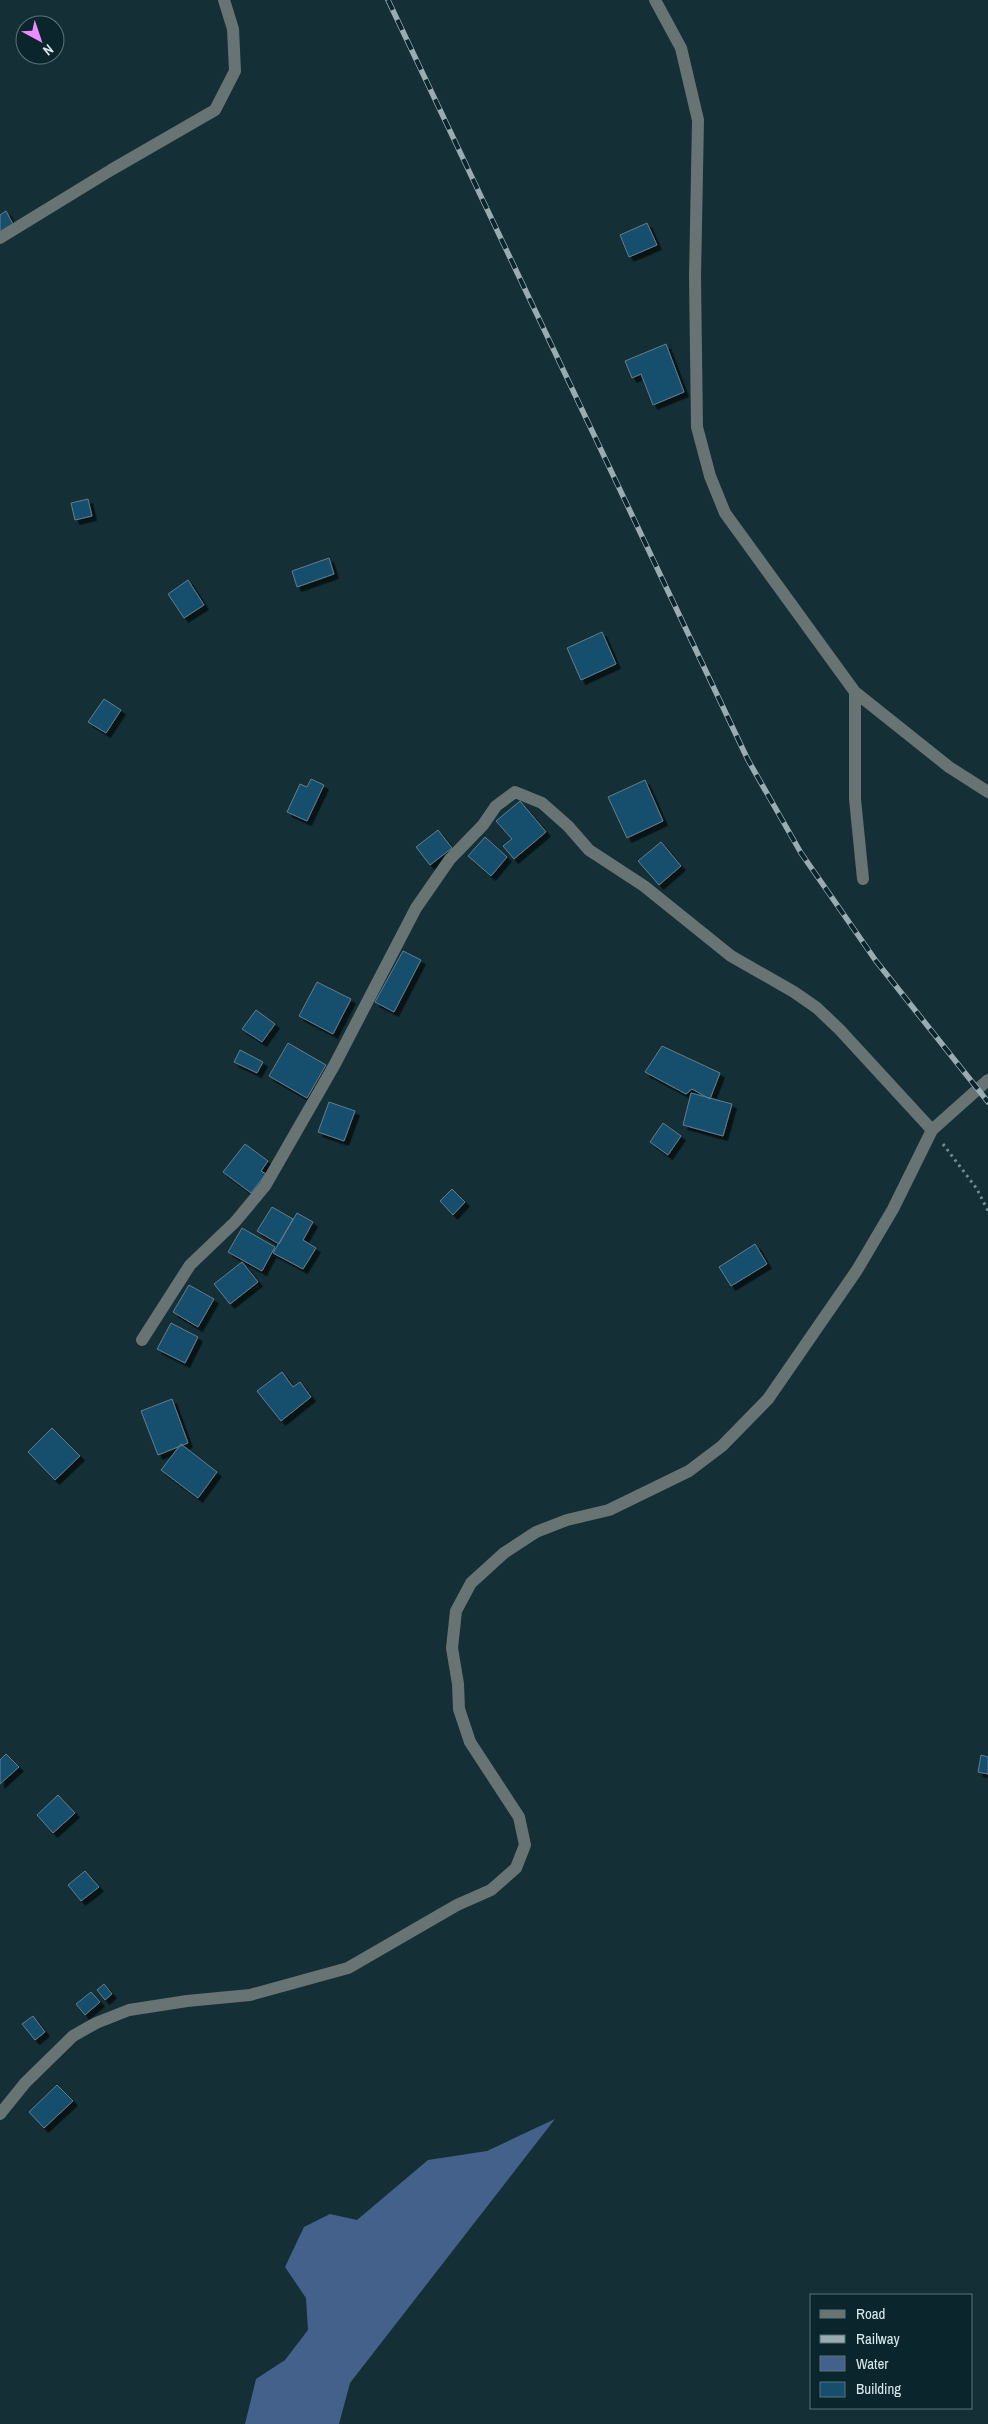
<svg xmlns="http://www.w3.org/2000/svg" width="988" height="2424" font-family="'Archivo Narrow',sans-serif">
  <defs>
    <filter id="shadow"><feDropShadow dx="4.5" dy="4.5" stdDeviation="0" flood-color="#0009"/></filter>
  </defs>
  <rect width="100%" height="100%" fill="#142f35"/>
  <!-- water -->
  <path fill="#44618c" d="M555,2119L350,2383L339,2424H245L256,2379L285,2360L308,2330L306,2298L285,2267L304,2227L330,2214L357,2220L428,2160L487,2151Z"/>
  <!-- building -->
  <path fill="#154f6d" stroke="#667c8b" filter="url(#shadow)" d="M6,211L14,226L0,234V215Z
    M647,223L657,245L629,257L620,235Z
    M666,344L684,392L653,405L641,374L632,378L625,361Z
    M88,499L92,516L75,520L71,503Z
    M329,558L334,574L297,587L292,571Z
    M188,580L204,605L184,618L168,594Z
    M602,632L616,664L581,680L567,648Z
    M104,699L121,710L106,733L88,722Z
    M311,779L324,785L307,821L287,812L300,784L307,787Z
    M645,780L663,821L627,838L608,797Z
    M520,801L546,832L514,859L503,846L512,839L496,821Z
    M438,830L452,848L430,865L416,847Z
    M485,837L507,857L491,876L468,856Z
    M661,842L681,866L659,885L638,861Z
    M403,951L421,960L394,1012L375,1002Z
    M317,982L351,999L333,1034L299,1016Z
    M256,1010L275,1024L262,1042L242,1029Z
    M288,1043L326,1065L307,1098L269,1076Z
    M662,1046L720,1073L710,1099L692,1089L686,1094L645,1072Z
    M240,1050L263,1062L257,1073L234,1062Z
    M691,1093L732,1104L723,1136L683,1125Z
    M329,1102L355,1111L344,1141L318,1132Z
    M663,1123L681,1136L668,1155L650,1142Z
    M245,1144L268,1161L261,1171L266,1174L251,1193L223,1172Z
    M452,1189L465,1202L453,1215L440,1201Z
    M272,1207L293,1219L279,1244L257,1231Z
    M297,1213L313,1222L303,1240L316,1248L303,1269L273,1253Z
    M242,1228L275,1247L262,1271L228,1252Z
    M755,1244L767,1264L731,1286L719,1267Z
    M242,1262L258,1282L230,1304L214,1284Z
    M189,1285L214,1299L198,1327L173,1312Z
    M171,1323L198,1337L185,1363L157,1349Z
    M282,1372L293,1387L300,1382L311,1397L281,1421L257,1391Z
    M172,1399L188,1443L158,1455L141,1411Z
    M52,1428L80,1456L55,1480L28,1452Z
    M181,1444L217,1472L198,1498L161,1470Z
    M6,1754L19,1767L0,1784V1760Z
    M981,1755L988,1757V1774L978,1772Z
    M58,1795L75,1813L53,1833L37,1815Z
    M85,1871L99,1887L81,1901L68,1885Z
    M104,1984L112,1994L105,2000L97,1990Z
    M91,1992L100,2002L85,2015L76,2004Z
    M33,2016L45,2032L35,2040L22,2024Z
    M57,2085L73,2101L44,2128L29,2112Z"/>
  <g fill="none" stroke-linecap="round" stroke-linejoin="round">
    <!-- path -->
    <path stroke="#748a8f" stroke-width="3" stroke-dasharray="2.5 4" stroke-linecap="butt" d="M943,1144L977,1189L988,1211"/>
    <!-- minor -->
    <path stroke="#677473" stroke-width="12" d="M655,0L681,48L698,120L695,277L697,427L710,476L725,513L855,692L949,767L988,792
      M0,238L111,170L215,110L235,71L233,29L224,0
      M855,692V799L863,879
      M142,1340L190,1265L235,1222L265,1186L335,1064L416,908L450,859L483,825L496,806L515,792L542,803L568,826L589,850L644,886L731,956L794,992L817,1008L840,1030L932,1130
      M0,2114L25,2083L73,2036L96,2023L129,2010L187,2001L250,1995L348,1968L457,1905L491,1890L516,1868L525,1845L519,1817L470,1742L459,1709L458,1684L452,1648L456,1611L471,1583L504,1553L536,1532L567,1520L609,1510L689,1471L722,1446L768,1399L857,1270L893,1209L932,1130L988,1080"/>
    <!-- rail casing -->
    <g stroke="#99acb1" stroke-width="5.5">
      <path id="rail" d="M388,0L748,760L801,853L876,961L988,1102"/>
    </g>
    <!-- rail -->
    <use href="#rail" stroke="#0a252b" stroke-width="4" stroke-dasharray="11" stroke-linecap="butt"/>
  </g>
  <!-- legend -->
  <rect x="810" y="2294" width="162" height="115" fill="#0a252b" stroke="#5c7378"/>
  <rect x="820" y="2310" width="25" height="8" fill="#677473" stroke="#5c7378"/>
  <text x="856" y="2319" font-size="15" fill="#d8e8ec">Road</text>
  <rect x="820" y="2335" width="25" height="8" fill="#99acb1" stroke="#5c7378"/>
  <text x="856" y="2344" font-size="15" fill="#d8e8ec">Railway</text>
  <rect x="820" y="2356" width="25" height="15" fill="#44618c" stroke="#5c7378"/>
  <text x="856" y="2369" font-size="15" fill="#d8e8ec">Water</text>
  <rect x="820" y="2382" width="25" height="15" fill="#154f6d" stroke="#5c7378"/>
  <text x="856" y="2394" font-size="15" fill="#d8e8ec">Building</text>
  <!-- north arrow -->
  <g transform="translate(40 40) rotate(140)"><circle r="24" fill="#0a252b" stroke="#5c7378"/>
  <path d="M0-4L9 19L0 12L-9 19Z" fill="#ed8cfa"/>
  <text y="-8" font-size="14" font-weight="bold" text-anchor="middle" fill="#d8e8ec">N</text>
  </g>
</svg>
